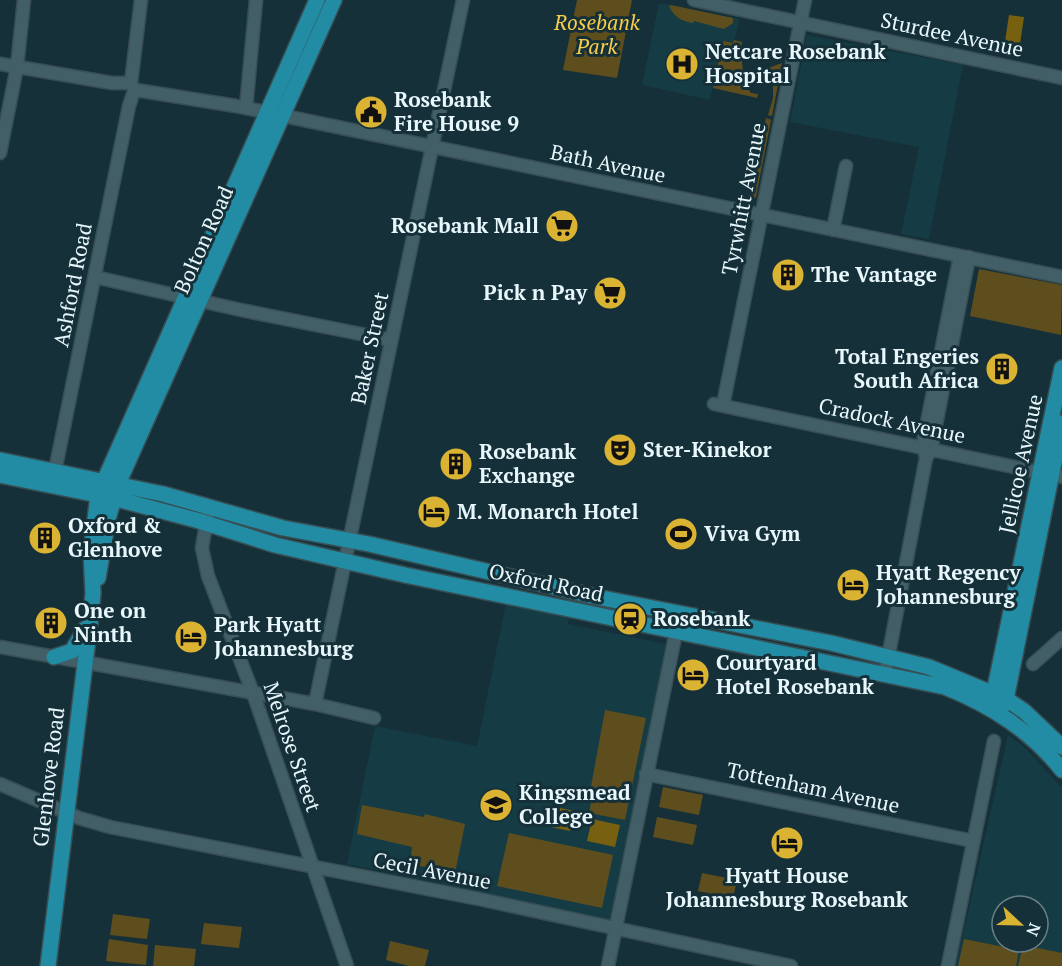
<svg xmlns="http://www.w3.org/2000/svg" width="1062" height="966" font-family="'PT Serif',serif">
  <rect width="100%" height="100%" fill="#153038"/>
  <!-- built -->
  <path fill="#153c45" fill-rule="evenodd" d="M659,3L739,19L734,43L723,41L710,100L642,85Z
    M807,35L963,65L929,239L901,234L919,147L790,122Z
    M506,603L569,617L568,624L666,644L610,920L347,864L375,726L477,746Z
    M1008,735L1024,747L1062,788V966H956ZM1002,906H1038V942H1002Z"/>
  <!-- green -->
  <path fill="#5e4e1e" d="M577,0H632L617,78L563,70Z
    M671,5L733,18V23L724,29L694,21L693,23C681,21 674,17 669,6Z
    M734,40L742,42C740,54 743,83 751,93L758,94L757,98L713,88L723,41L733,43Z
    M782,63L772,116L768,115L773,98V83L770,80L761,82L760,71Z
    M766,118L771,120L756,197L750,201Z
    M979,269L1062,285L1061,335L970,316Z
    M605,710L646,718L625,820L589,813L593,793L590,792Z
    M663,787L703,795L699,815L659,807Z
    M362,805L424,817L425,814L465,824L455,873L410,864L412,847L357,834Z
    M657,817L697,825L693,845L653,837Z
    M509,833L613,855L602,908L497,886Z
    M702,873L737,880L733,898L698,891Z
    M113,914L150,919L147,939L110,935Z
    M204,923L242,927L239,948L201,944Z
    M109,939L148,945L146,965L106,961Z
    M964,939L1019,950L1016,966H958Z
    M390,941L429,950L425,966H409L386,960Z
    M155,945L196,949L194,966H153Z
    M1023,945L1062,953V966H1018Z"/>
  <!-- water -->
  <path fill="#786011" d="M1009,15L1024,17L1020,44L1005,41Z
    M546,805L574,811L570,831L542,825Z
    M592,819L620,825L615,847L587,841Z"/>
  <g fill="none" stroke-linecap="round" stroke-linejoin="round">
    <!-- minor casing -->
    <g stroke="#374e54" stroke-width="15">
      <path id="minor" d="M694,0L1062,78
        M0,64L112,83H129
        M131,83L141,0
        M136,90L236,106L1062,277
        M246,108L256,0
        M0,153L17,67L24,0
        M833,230L846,166
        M95,277L241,310L391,340
        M714,404L1062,477
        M723,405L805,0
        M925,454L924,438L960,256
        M55,471L129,106L134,91
        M209,506L202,548L208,576L253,693L347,966
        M0,647L315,704L374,718
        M1033,664L1062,638
        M885,674L926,458L931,450L969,257
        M315,704L463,0
        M646,774L973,841
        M0,784L79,818L110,827L479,899L791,966
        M608,966L676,632L670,612
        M948,966L994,741"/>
    </g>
    <!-- major casing -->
    <g stroke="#374e54" stroke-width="18">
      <path id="major" d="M0,460L163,494L283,528L369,544L597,597L831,643L929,667L1006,699L1024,711L1062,747
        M0,475L113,498L196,520L275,545L405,575L945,687C992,706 1031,731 1062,770
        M98,578L108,519L118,484L334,0
        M54,657L72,651L85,629
        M992,702L1062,368
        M1002,707L1006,699L1062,423
        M48,966L91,615L93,593L91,553L98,495L317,0"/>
    </g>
    <!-- minor -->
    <use href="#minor" stroke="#425e67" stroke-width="12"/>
    <!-- major -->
    <use href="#major" stroke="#218ca3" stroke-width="15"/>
  </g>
  <!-- icons -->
  <defs>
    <g id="hospital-disc" transform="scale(1.725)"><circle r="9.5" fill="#dab333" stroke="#153038"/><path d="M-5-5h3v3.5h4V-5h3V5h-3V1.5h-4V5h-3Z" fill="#111"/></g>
    <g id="civic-disc" transform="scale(1.725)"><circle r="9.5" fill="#dab333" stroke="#153038"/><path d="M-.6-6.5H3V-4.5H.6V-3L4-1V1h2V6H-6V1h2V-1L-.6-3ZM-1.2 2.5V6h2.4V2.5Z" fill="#111"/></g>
    <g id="supermarket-disc" transform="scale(1.725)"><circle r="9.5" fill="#dab333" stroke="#153038"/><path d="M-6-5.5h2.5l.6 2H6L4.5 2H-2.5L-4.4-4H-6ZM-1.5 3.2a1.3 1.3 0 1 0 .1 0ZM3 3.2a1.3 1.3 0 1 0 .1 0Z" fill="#111"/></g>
    <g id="building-disc" transform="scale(1.725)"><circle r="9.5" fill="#dab333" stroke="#153038"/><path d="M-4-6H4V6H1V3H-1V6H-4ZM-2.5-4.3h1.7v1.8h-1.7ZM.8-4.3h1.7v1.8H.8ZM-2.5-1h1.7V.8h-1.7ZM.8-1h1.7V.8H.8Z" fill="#111"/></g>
    <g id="theatre-disc" transform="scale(1.725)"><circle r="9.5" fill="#dab333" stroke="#153038"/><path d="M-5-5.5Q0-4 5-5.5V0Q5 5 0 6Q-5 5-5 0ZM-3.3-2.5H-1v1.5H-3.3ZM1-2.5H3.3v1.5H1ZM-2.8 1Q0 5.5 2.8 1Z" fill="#111"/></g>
    <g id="hotel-disc" transform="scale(1.725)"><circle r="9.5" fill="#dab333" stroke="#153038"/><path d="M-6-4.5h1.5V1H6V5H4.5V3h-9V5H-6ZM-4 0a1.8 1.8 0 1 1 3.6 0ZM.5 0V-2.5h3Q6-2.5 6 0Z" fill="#111"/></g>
    <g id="stadium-disc" transform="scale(1.725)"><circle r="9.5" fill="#dab333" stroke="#153038"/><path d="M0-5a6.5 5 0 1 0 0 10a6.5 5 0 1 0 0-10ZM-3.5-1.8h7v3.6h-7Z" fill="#111"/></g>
    <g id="station-disc" transform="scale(1.725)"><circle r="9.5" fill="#dab333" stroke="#153038"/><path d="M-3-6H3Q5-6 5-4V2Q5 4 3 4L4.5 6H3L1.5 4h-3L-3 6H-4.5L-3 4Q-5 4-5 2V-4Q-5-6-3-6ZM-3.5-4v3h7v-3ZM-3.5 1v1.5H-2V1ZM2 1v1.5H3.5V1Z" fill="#111"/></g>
    <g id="school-disc" transform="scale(1.725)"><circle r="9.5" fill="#dab333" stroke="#153038"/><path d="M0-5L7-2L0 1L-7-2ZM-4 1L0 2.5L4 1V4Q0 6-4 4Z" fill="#111"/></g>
  </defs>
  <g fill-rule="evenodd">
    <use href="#hospital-disc" x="682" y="64"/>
    <use href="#civic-disc" x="371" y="112"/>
    <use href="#supermarket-disc" x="562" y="226"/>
    <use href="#building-disc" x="788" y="275"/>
    <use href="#supermarket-disc" x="610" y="293"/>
    <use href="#building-disc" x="1002" y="369"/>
    <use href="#theatre-disc" x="620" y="450"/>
    <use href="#building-disc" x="456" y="464"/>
    <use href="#hotel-disc" x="434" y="512"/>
    <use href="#stadium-disc" x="681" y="534"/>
    <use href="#building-disc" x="45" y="538"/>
    <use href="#hotel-disc" x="853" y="585"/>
    <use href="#station-disc" x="630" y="619"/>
    <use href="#building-disc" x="51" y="623"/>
    <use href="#hotel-disc" x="191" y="637"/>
    <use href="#hotel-disc" x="693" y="675"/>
    <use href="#school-disc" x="496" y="805"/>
    <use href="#hotel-disc" x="787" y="843"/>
  </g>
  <g text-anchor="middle" stroke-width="6" stroke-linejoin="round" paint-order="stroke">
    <!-- park labels -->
    <g font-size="21" font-style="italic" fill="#f6cd4b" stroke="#153038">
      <text x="597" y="30">Rosebank<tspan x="597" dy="24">Park</tspan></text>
    </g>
    <!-- street labels -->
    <g font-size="21" fill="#e7f7fc" stroke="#153038">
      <text transform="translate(952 35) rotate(12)" y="7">Sturdee Avenue</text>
      <text transform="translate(608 164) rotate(12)" y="7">Bath Avenue</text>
      <text transform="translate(744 199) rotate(-79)" y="7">Tyrwhitt Avenue</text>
      <text transform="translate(204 240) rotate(-66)" y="7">Bolton Road</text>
      <text transform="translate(73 285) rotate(-79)" y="7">Ashford Road</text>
      <text transform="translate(370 348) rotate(-78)" y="7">Baker Street</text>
      <text transform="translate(892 421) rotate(12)" y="7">Cradock Avenue</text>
      <text transform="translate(1021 464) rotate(-78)" y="7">Jellicoe Avenue</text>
      <text transform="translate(546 583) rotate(12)" y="7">Oxford Road</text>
      <text transform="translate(292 747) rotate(71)" y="7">Melrose Street</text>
      <text transform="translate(49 777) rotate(-83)" y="7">Glenhove Road</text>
      <text transform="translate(813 788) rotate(12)" y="7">Tottenham Avenue</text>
      <text transform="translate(432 871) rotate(11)" y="7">Cecil Avenue</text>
    </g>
    <!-- poi labels -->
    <g font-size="21" font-weight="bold" fill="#e7f7fc" stroke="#153038" text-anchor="start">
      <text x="705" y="59">Netcare Rosebank<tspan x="705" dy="24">Hospital</tspan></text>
      <text x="394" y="107">Rosebank<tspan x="394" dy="24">Fire House 9</tspan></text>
      <text x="539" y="233" text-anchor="end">Rosebank Mall</text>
      <text x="811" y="282">The Vantage</text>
      <text x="587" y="300" text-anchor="end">Pick n Pay</text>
      <text x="979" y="364" text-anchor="end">Total Engeries<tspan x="979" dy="24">South Africa</tspan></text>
      <text x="643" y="457">Ster-Kinekor</text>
      <text x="479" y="459">Rosebank<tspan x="479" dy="24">Exchange</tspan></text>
      <text x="457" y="519">M. Monarch Hotel</text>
      <text x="68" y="533">Oxford &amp;<tspan x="68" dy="24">Glenhove</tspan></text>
      <text x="704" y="541">Viva Gym</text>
      <text x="876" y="580">Hyatt Regency<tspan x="876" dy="24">Johannesburg</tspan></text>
      <text x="74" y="618">One on<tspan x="74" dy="24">Ninth</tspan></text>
      <text x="653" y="626">Rosebank</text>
      <text x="214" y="632">Park Hyatt<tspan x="214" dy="24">Johannesburg</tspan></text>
      <text x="716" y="670">Courtyard<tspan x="716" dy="24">Hotel Rosebank</tspan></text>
      <text x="519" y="800">Kingsmead<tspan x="519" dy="24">College</tspan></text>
      <text x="787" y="883" text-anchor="middle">Hyatt House<tspan x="787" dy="24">Johannesburg Rosebank</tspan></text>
    </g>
  </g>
  <!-- north arrow -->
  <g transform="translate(1020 924) rotate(112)"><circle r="28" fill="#153038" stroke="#698086" stroke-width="1.5"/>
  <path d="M0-4.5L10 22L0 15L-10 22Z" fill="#dab333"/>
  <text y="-9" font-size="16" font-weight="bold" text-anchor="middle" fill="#e7f7fc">N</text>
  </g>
</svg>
